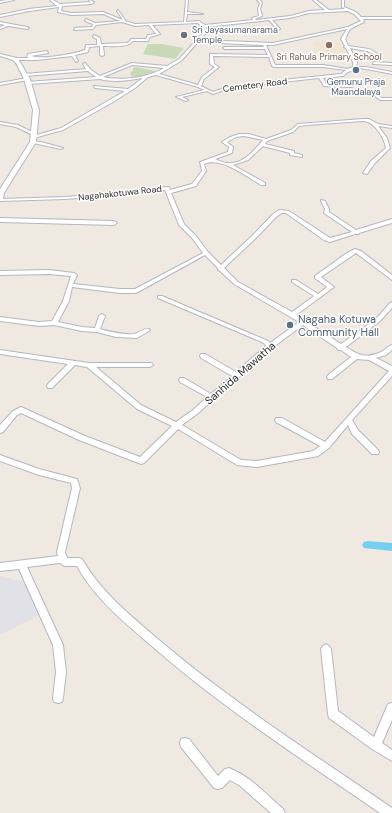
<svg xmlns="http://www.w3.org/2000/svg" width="392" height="813" font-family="'DM Sans',sans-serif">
  <rect width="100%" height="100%" fill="#efe9e1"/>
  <!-- industrial -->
  <path fill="#e3e1e8" d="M0,576L26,582L41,614L0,635Z"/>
  <!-- education -->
  <path fill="#f0e6d1" d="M314,41L342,43L347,53H314L312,48H316Z"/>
  <!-- cemetery -->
  <path fill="#c8d9b8" d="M148,44H161L184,48L175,59L143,54Z
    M135,67L156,71L141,79L131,76L130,73L133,71V68Z"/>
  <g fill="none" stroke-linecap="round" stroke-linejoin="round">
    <!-- canal -->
    <path fill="#75cff0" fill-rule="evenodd" d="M367,541L392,543V551L364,548L362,545L364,542Z"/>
    <!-- street casing -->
    <g stroke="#b4b7c1" stroke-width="2">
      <path id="street" d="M8,0H14L0,3V1Z
        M50,0H53L60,4L91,2L89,1L90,0L94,2L92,4L62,6L61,11L71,13L103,12L123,20L117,11L118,10L125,20V21L135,24L184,22L186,0H188L187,12L203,14H187L186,22L199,21L205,25L253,20L252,18L259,16L258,9L260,3L257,0H260L262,3L260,9L262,16L255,19L256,20L290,16L309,11L325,10L313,0H316L329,10L345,9L342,7V0H344V7L356,12L361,17H392V19H363L364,22L350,29L345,39L348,46L369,49L378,54L376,55L367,51L350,48L357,62L356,67H366L392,72V74L372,70L359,68L348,72L343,76L323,78L326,84L353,85L352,87L324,86L319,78L263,84L260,87L227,89L213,94L207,91L182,97L188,100L186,101L176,97L204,90L198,87L156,75L148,77L135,88L113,102L63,130L34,138L32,137L33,136L61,128L125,91L95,88L94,86L128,89L143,78C129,80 114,83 100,79L28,84L27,82L96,77L88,71L25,76L24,74L86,69L83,64L85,63L91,70L100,76L132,63L167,66L179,59L203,33V28L198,23L152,25L160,34L150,37L148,41H133C128,48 111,46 103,46L104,55L102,56L100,55V46L89,47L88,52L75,55L78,61L76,62L72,56L37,60H14L15,58H29L27,57L28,54L47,51L48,53L31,56C43,60 73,54 85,50L86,45H97V39L93,37L94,35L100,38L101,44H102L127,43L129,42L131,39H146L148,35L156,34L149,25L135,26L122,22L96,25L93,29L74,30L75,28L92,27L93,24L85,21L86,19L95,23L120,21L103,14L71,15L58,12L59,7L29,11L0,17V15L29,9L57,6ZM348,11L354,14L361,21L348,27L273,43L199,40L206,33V27L269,20L278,30L280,29L272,20L290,18L309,13ZM347,29L341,39L345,46L344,47L346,48L353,62V67L348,69L323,65H275L266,45H273ZM198,42L263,45L264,47H225L223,48L225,49H265L268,55L210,54V64L215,67L202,77L198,85L159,74L181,61ZM213,56L269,57L272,66L274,67H323L346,70L341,74L262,82L259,85L227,87L213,92L201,86L204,79L219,67L214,64ZM132,65L164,68C147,78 123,81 103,77Z
        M0,22L27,27L29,28L27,29L8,26L0,29V27L5,25L0,24Z
        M374,62L392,63V65L373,64Z
        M27,78L28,80L0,85V83Z
        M375,94H377L382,98H392V100H380L375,96Z
        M363,119H369L378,124L392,126V128L378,126L387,138L390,148L375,163L367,174L363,173L371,161L386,148C384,137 374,121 363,121L307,125L299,126L293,132L267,141L265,144L294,151V153L302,155V157L290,155V153L263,146L248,160L233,165L265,183V185H261C248,177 220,156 204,164L206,171L196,186L171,193L184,224L196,236L208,252L221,265L254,234L272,215L279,210L289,211L330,238L352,232L324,213L325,209L321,201V200L325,201L329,209V212L356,230L392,219V223L359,233V234H355L330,242L324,240L286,213H282L276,217L258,236L224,268L238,282L292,312L314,296L292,282V280H296L318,294L327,287L315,278V276L347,253L355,249L361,251L392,275V280L356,253L321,277L334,287L296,315L341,344L376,319L390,303L392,302V308L380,321L346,347C358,355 366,359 381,352C385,350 388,346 392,345V350L386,355L376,358L392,366V376L352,420L358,430L378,450L379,452L378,454H372L352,434L348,425L329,448L318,456L257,467L237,465L178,429L144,463L141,464L79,440L21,413L17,415L3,432L0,433V425L13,411L21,407L85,436L140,457L172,426L137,409L87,367L75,365L52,388H48L47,386L48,384L68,364L0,354V350L89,363H152L153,365L150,367H96L141,405L176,422L193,410L207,397L180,382L179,380L180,378H184L211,394L232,376L201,358L200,356L201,354H205L236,372L266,346L264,343L158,298V296H162L268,341L270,343L299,322L234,284L220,271L218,270V268L205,255L136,293H120L72,287L69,301L58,322L82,327L95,328L99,316L102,314L105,316L100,329C111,332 122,335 134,334C140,333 143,328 149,329L150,330L149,331L137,338L116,337L97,332L82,331L54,325L39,326L0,321V317L39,322L52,321L63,301L71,276L49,274L0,275V271L49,270L74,273L77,275L73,284L120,289H135L203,253L192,238L179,225L165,190L66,199L0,201V199L66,197L167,187H169L170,190L192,184L202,171L200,162L228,152L229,147L222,142L228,138L239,134H249L266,139L291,130L298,124ZM244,136L263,140C255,149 245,163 231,163C226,164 220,161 215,159L232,153L233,147L227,142L236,137ZM303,325L337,348L338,350H341L351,357L328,375L327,377L328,379H332L357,359L369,360L389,371L325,442L282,418H276L275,420L276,422L320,446L313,451L257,461L241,460L182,425L197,414L272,348Z
        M0,122L18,125L36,134L33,135L16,127L0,124Z
        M32,141L41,142L63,148L61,149L33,143L31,142Z
        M0,218L114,221L117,223L114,225L0,222Z
        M0,455L39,469L77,479L80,488L65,552L67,558H79L82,559C101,592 130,615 159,640C232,702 313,754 392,808V813H380C303,760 224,709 153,647C125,623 95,599 77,566H64L60,563L27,567L63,645L66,672L63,698L62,702L58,703L54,702L53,698L56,672L53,645L19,569L0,571V563L58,556L57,552L72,488L71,483L39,475L0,461Z
        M326,644L329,646L331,649L338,711L374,737L388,704L392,703V720L382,743L392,750V761L372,749L329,718L328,714L321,649L323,646Z
        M185,738L189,739L218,776L225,769L229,768C250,776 266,794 283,809L285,813H271L239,785L230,780L222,788L218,789L214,788L181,747L180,743L181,739Z"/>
    </g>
    <!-- secondary casing -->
    <g stroke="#b4b7c1" stroke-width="2">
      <path id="secondary" d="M0,54L17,58L20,62L30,79L39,110L36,142L4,193L3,199L0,201V189L30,142L33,110L24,79L16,63L13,60L0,56Z"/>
    </g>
    <!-- street -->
    <use href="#street" fill="#fff" fill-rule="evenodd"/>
    <!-- secondary -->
    <use href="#secondary" fill="#fff" fill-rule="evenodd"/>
  </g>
  <!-- markers -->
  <circle fill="#6b7280" stroke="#fff" stroke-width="1.5" cx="184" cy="35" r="4"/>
  <circle fill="#8d6e63" stroke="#fff" stroke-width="1.5" cx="329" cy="45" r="4"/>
  <g fill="#5c6f8a" stroke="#fff" stroke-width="1.5">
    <circle cx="356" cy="70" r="4"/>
    <circle cx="290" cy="325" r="4"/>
  </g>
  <g text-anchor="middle" stroke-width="3" stroke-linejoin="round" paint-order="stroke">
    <!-- far-worship labels -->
    <g font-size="9" fill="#5b616d" stroke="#fff" text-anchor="start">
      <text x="192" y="33">Sri Jayasumanarama<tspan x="192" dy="10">Temple</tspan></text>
    </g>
    <!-- far-education labels -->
    <g font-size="9" fill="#785e54" stroke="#fff">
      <text x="329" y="60">Sri Rahula Primary School</text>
    </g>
    <!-- far-service labels -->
    <g font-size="9" fill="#4e5e75" stroke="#fff">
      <text x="356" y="85">Gemunu Praja<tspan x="356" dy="10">Maandalaya</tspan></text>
    </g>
    <!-- far-street labels -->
    <g font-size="9" fill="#2e2e2e" stroke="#fff">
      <text transform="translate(255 85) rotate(-7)" y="3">Cemetery Road</text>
      <text transform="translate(120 193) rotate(-6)" y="3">Nagahakotuwa Road</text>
    </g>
    <!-- service labels -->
    <g font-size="11" fill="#4e5e75" stroke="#fff" text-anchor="start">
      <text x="298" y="323">Nagaha Kotuwa<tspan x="298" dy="13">Community Hall</tspan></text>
    </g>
    <!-- street labels -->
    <g font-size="11" fill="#2e2e2e" stroke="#fff">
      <text transform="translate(240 373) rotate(-41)" y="4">Sanhida Mawatha</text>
    </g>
  </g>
</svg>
